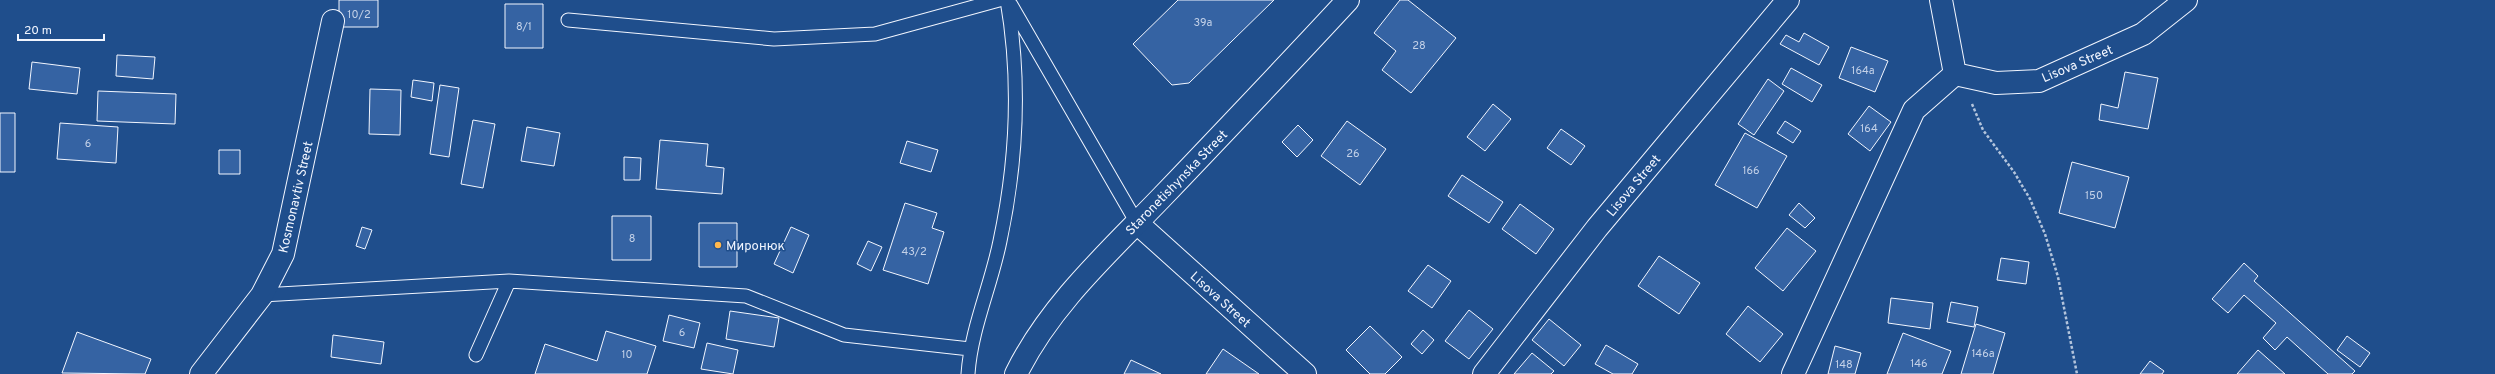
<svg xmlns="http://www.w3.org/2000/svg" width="2495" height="374" font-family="Overpass,sans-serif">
  <rect width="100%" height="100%" fill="#1f4e8c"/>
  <!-- building -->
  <path fill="#3563a3" stroke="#f2f6ff" d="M339,0H378V27H339Z
    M1178,0H1274L1189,83L1172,85L1133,44Z
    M1400,0H1408L1456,38L1411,93L1382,70L1396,51L1374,33Z
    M505,4H543V48H505Z
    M1804,33L1829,47L1819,65L1780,44L1786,35L1799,42Z
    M1851,47L1888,61L1875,92L1839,78Z
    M117,55L155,57L153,79L116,76Z
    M32,62L80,68L77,94L29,89Z
    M1791,68L1822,85L1812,102L1782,84Z
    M2125,72L2158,78L2148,129L2099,120L2101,104L2118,108Z
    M1768,79L1784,91L1754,135L1738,124Z
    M413,80L434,83L432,101L411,97Z
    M440,85L459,88L449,157L430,154Z
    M370,89L401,90L400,135L369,134Z
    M98,91L176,94L175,124L97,121Z
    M1493,104L1511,119L1485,151L1467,137Z
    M1869,106L1891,122L1870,151L1848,134Z
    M0,113H15V172H0Z
    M473,120L495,124L483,188L461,184Z
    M1347,121L1386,149L1360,185L1321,156Z
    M1785,121L1801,131L1793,143L1777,133Z
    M60,123L118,127L116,163L57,159Z
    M1298,125L1313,140L1297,157L1282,142Z
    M527,127L560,133L554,166L521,161Z
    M1561,129L1585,146L1571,165L1547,148Z
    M1745,133L1787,156L1757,208L1715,185Z
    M660,140L708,144L706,166L724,168L722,194L656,189Z
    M907,141L938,150L931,172L900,163Z
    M219,150H240V174H219Z
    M624,157L641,158L640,180H624Z
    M2072,162L2129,177L2115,228L2059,213Z
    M1462,175L1503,202L1489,223L1448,196Z
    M905,203L937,213L932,228L944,232L928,284L883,270Z
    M1799,203L1815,218L1805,228L1789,215Z
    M1520,204L1554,229L1536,254L1502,229Z
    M612,216H651V260H612Z
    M699,223H737V267H699Z
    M362,227L372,230L365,249L356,246Z
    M791,227L809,235L793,273L774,264Z
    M1787,228L1816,251L1783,291L1755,268Z
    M868,241L882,247L871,271L857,264Z
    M1659,256L1700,283L1679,314L1638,286Z
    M2001,258L2029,262L2026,284L1997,280Z
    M2244,263L2258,276L2254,281L2355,371L2352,374H2328L2287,337L2275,350L2263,338L2276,323L2244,295L2228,313L2212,299Z
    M1428,265L1451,281L1432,308L1408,291Z
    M1891,298L1933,303L1930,329L1888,323Z
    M1951,302L1978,307L1974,327L1947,322Z
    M1748,306L1783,334L1760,362L1726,334Z
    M1469,310L1493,329L1469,359L1445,341Z
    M730,311L779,318L774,347L726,339Z
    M669,315L700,323L694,348L663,341Z
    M1549,319L1581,345L1564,366L1532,340Z
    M1976,324L2005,333L1993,374H1961Z
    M1370,326L1402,357L1385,374H1370L1346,350Z
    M1423,330L1434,340L1422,354L1411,344Z
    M606,331L656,346L647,374H535L545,344L597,361Z
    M77,332L151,359L145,374L62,373Z
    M1903,333L1951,351L1942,374H1887Z
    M333,335L384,342L381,364L331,357Z
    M2347,336L2370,353L2360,367L2337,350Z
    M707,343L738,350L733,374L701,369Z
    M1606,345L1638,364L1632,374H1613L1595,364Z
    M1835,346L1861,353L1855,374H1828Z
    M1223,349L1259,374H1206Z
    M2258,350L2285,374H2237Z
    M1532,353L1554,371L1551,374H1514Z
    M1131,360L1161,374H1124Z
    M2150,361L2164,371L2162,374H2140Z"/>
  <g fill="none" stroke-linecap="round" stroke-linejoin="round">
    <!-- service casing -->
    <g stroke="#f2f6ff" stroke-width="15">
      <path id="service" d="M1011,5L1137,223
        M568,20L774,39L875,34L999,0
        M262,295L509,281
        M476,355L509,281L746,296L844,335L970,349
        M968,374C971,329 991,286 1000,241C1017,161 1021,81 1007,0"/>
    </g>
    <!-- minor casing -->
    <g stroke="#f2f6ff" stroke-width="24">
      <path id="minor" d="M1955,74L1996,83L2039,81L2143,34L2186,0
        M1137,223L1305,374
        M201,374L262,295L283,254L333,21
        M1484,374L1597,228L1788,0
        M1793,374L1914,110L1955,74L1941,0"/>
    </g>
    <!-- secondary casing -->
    <g stroke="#f2f6ff" stroke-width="24">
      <path id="secondary" d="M1016,374C1050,305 1109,252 1161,198C1224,132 1286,67 1348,0"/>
    </g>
    <!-- path -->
    <path stroke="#b3c4dc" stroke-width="2.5" stroke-dasharray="3 2" stroke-linecap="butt" d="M1972,104L1983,130L2014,172L2030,199L2045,234L2058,277L2077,374"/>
    <!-- service -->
    <use href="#service" stroke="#1f4e8c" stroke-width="13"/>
    <!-- minor -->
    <use href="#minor" stroke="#1f4e8c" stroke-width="22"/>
    <!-- secondary -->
    <use href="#secondary" stroke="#1f4e8c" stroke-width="22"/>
  </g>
  <!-- markers -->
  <circle fill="#ffb74d" stroke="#1f4e8c" stroke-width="1.5" cx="718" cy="245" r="4"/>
  <g text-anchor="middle" stroke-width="3" stroke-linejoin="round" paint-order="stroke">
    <!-- number labels -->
    <g font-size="11" fill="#c3d1e8">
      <text x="359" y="18">10/2</text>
      <text x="1203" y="26">39а</text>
      <text x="524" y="30">8/1</text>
      <text x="1419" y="49">28</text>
      <text x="1863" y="74">164а</text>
      <text x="1869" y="132">164</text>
      <text x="88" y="147">6</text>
      <text x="1353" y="157">26</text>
      <text x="1751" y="174">166</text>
      <text x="2094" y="199">150</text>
      <text x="632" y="242">8</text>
      <text x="914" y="255">43/2</text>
      <text x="682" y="336">6</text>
      <text x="1983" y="357">146а</text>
      <text x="627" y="358">10</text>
      <text x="1919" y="367">146</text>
      <text x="1844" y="368">148</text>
    </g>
    <!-- street labels -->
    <g font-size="13" fill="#f2f6ff" stroke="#1f4e8c">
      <text transform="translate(2077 63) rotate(-23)" y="5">Lisova Street</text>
      <text transform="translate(1176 182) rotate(-46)" y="5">Staronetishynska Street</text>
      <text transform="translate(1633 185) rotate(-50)" y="5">Lisova Street</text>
      <text transform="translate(295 197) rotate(-77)" y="5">Kosmonavtiv Street</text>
      <text transform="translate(1221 299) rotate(42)" y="5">Lisova Street</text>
    </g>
    <!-- poi labels -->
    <g font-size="13" fill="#f2f6ff" stroke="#1f4e8c" text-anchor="start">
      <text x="726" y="250">Миронюк</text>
    </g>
  </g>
  <!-- scale -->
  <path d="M18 34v6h86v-6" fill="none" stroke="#f2f6ff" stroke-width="2"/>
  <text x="24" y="34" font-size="12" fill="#f2f6ff" stroke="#1f4e8c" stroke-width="3" paint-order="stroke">20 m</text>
</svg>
